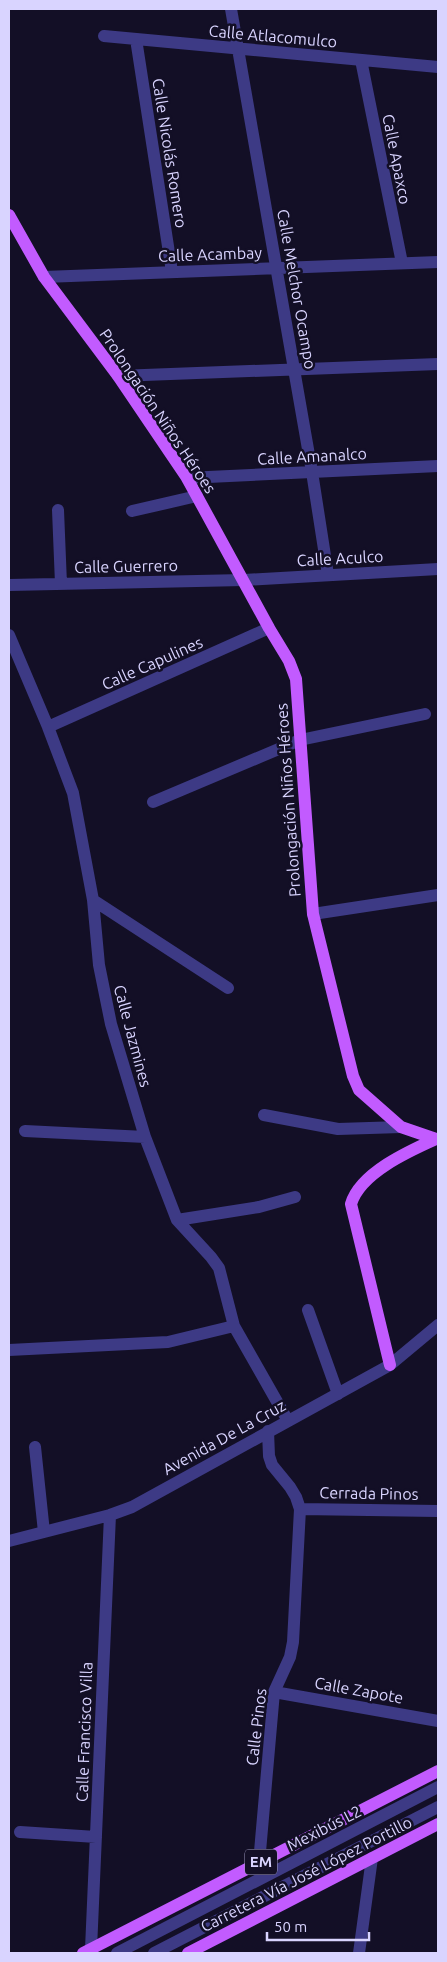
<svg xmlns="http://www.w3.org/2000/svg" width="447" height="1962" font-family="Ubuntu,sans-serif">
  <rect width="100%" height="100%" fill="#130f26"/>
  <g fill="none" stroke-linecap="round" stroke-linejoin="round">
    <!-- minor -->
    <path stroke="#3d3a85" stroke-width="12" d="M231,9L312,472L328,575
      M104,36L438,67
      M136,39L172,272
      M361,60L402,263
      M44,277L438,262
      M118,376L438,364
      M187,478L438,466
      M58,510L61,584
      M132,511L197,496
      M9,585L244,580L438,569
      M9,635L48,727L73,793L93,900L99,965L111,1024L145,1137L177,1220L211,1257L219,1268L234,1326L288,1421
      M48,727L269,628
      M153,802L300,740L425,714
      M93,900L228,988
      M313,914L438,895
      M264,1115L338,1129L401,1127
      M25,1131L145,1137
      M177,1220L259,1207L295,1197
      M308,1310L338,1394
      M9,1350L168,1342L234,1326
      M35,1447L44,1532
      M300,1509L438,1511
      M9,1541L110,1515L132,1507L390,1365L438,1325
      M274,1692L438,1721
      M20,1832L96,1837
      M259,1863L274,1692L290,1657L293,1642L300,1509L296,1497L290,1487L272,1465L269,1456L268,1431
      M91,1949L110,1515
      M117,1953L438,1787
      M154,1953L438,1807
      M359,1953L372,1858"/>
    <!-- major -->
    <path stroke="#c25bff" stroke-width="12" d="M9,215L44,277L118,376L187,478L269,628L289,661L296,679L313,914L353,1076L359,1090L401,1127L436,1139
      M390,1365L351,1204C360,1173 409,1151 436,1139
      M83,1953L438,1771
      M188,1953L438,1824"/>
  </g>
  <g text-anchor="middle" stroke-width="5" stroke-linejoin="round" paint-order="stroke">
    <!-- shield labels -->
    <rect fill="#130f26" stroke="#9e99be" stroke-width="1" x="245" y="1849.5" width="32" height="25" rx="4"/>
    <g font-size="15" font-weight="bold" fill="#d9d4ff">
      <text x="261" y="1867">EM</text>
    </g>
    <!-- street labels -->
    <g font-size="16" fill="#d9d4ff" stroke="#130f26">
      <text transform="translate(273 36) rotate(5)" y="6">Calle Atlacomulco</text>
      <text transform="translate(170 153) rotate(81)" y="6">Calle Nicolás Romero</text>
      <text transform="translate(397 159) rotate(79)" y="6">Calle Apaxco</text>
      <text transform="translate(210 254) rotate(-2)" y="6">Calle Acambay</text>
      <text transform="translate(297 289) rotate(80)" y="6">Calle Melchor Ocampo</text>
      <text transform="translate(158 411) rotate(56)" y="6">Prolongación Niños Héroes</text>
      <text transform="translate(312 456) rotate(-3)" y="6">Calle Amanalco</text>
      <text transform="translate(340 558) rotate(-3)" y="6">Calle Aculco</text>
      <text transform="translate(126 566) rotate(-1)" y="6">Calle Guerrero</text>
      <text transform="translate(152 663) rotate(-24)" y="6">Calle Capulines</text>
      <text transform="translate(288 800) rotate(-94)" y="6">Prolongación Niños Héroes</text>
      <text transform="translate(133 1036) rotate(75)" y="6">Calle Jazmines</text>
      <text transform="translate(224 1437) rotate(-29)" y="6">Avenida De La Cruz</text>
      <text transform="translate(369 1493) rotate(1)" y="6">Cerrada Pinos</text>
      <text transform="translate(359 1690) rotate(10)" y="6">Calle Zapote</text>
      <text transform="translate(256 1727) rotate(-83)" y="6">Calle Pinos</text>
      <text transform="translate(84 1732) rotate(-88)" y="6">Calle Francisco Villa</text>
      <text transform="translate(324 1828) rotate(-27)" y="6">Mexibús L2</text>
      <text transform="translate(306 1874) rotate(-27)" y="6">Carretera Vía José López Portillo</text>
    </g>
  </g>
  <!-- border -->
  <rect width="447" height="1962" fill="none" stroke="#d9d4ff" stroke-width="20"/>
  <!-- scale -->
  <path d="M267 1932v8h102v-8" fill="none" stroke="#d9d4ff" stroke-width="2.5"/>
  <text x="274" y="1932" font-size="15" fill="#d9d4ff" stroke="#130f26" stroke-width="4" paint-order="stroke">50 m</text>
</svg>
